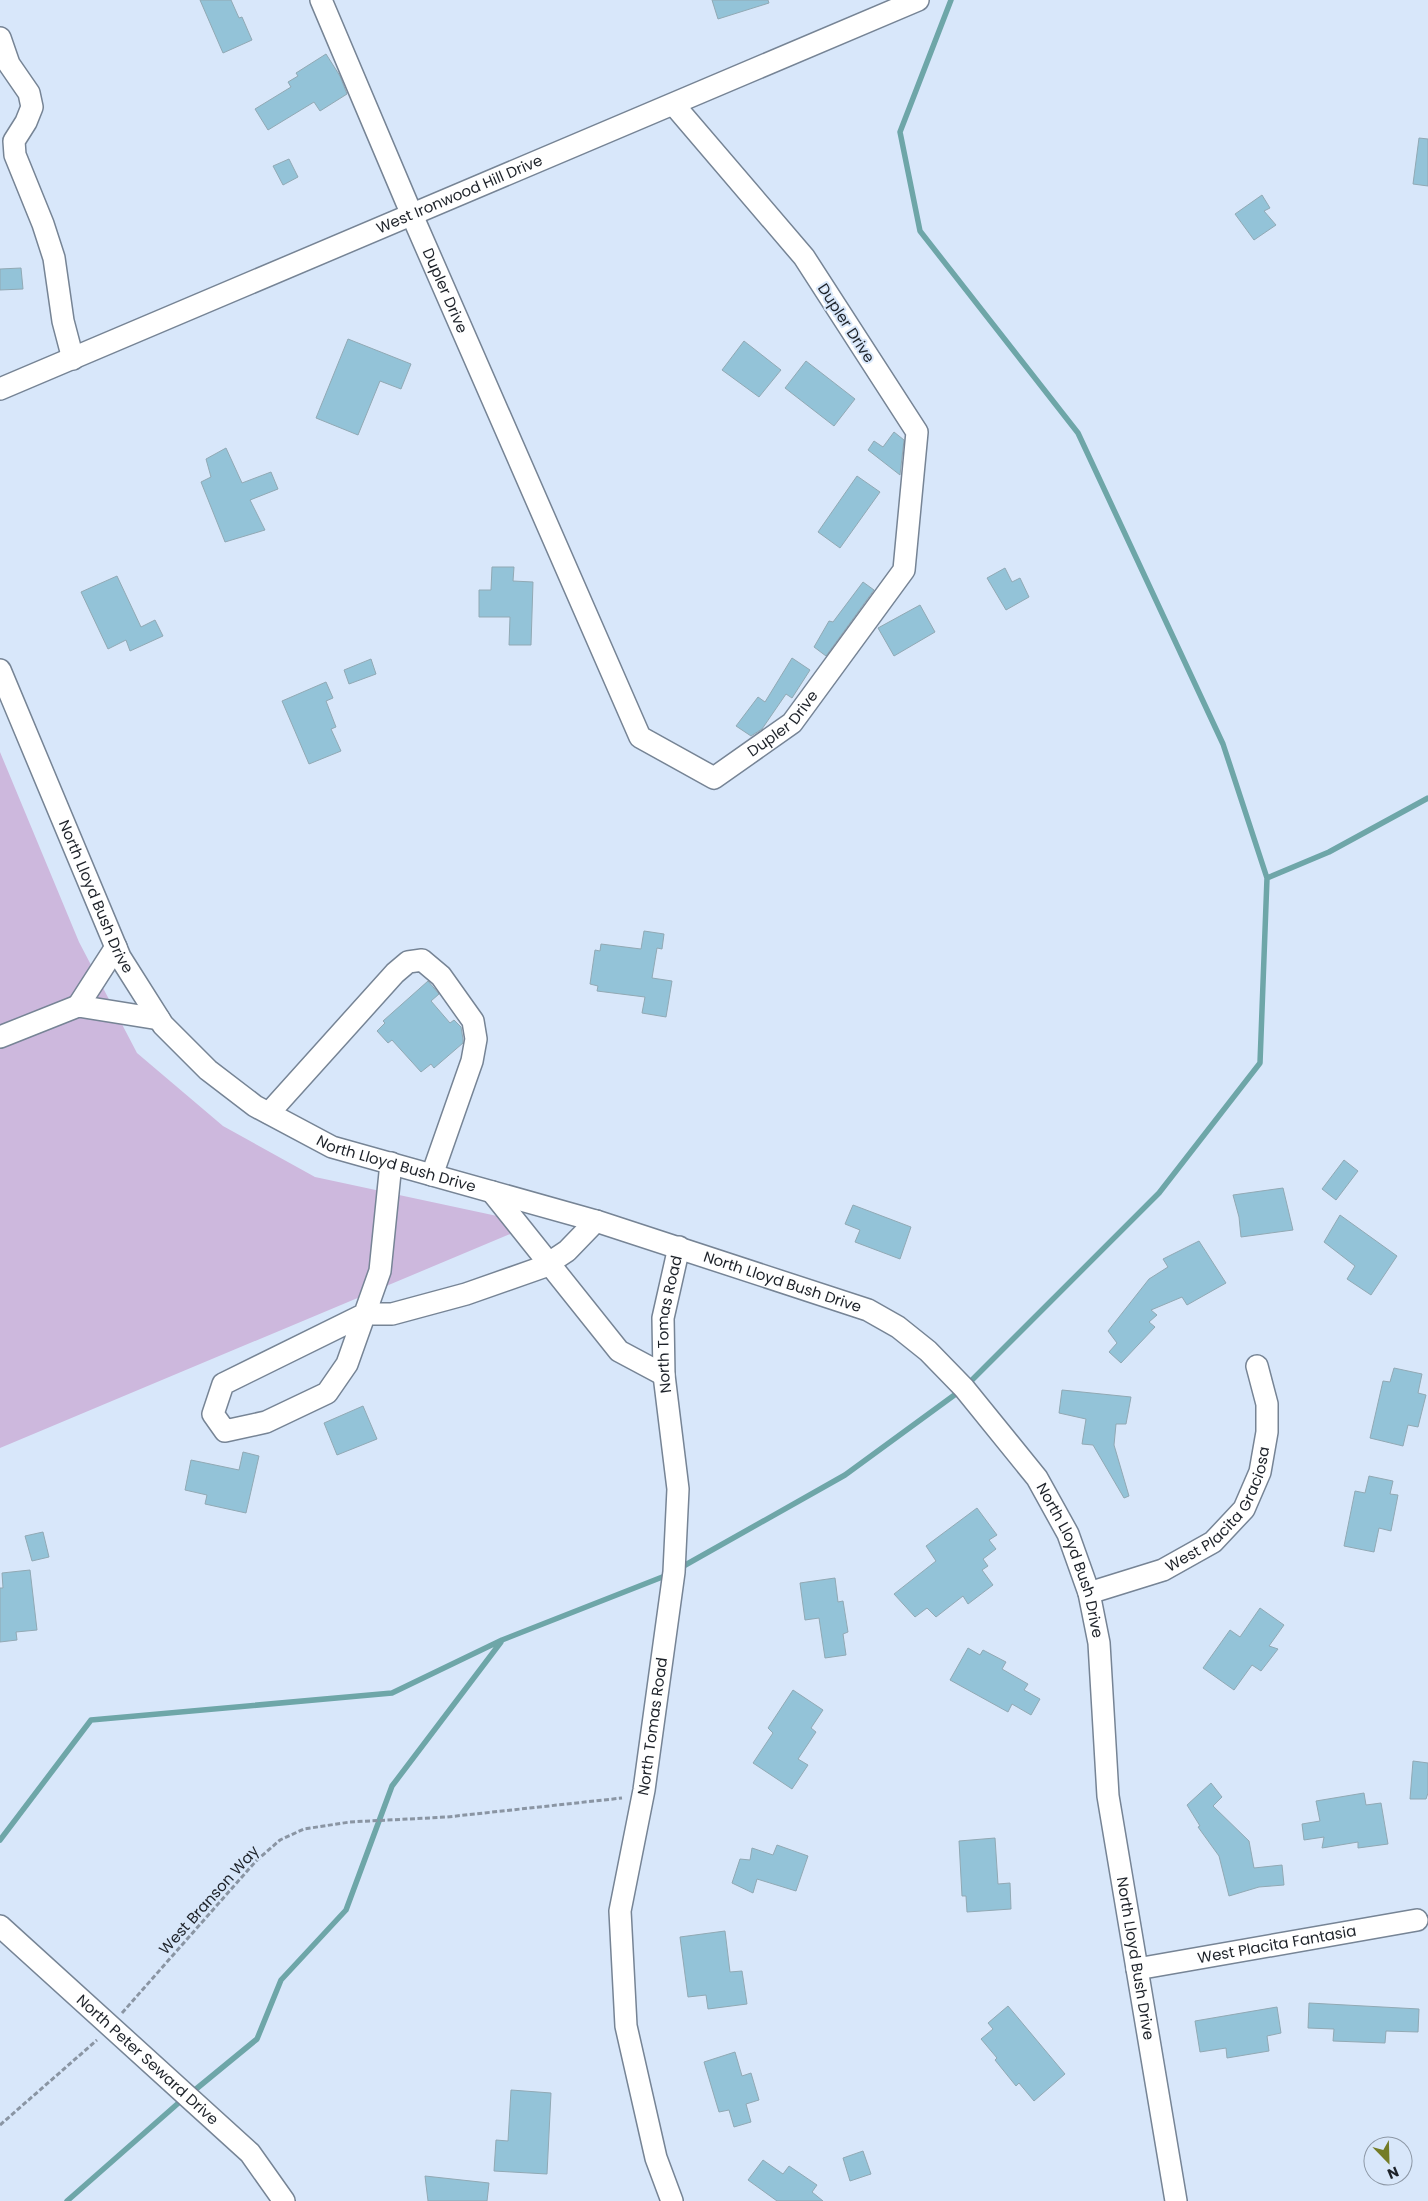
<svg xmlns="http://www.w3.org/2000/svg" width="1428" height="2201" font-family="Poppins,sans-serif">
  <rect width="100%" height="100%" fill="#d8e7fa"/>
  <!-- green -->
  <path fill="#cdb8dd" d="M0,752L79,942L137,1053L223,1126L315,1177L534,1224L0,1448Z"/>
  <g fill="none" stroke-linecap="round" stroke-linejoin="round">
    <!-- stream -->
    <path stroke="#6ea6a8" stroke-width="5.5" d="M1267,878L1329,852L1428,798
      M680,1568L845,1475L964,1388L1159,1193L1260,1063L1267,878L1223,744L1078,433L920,231L900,132L951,0
      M0,1840L91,1720L392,1693L502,1640L670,1574
      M190,2094L257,2039L281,1980L346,1910L392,1786L501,1642
      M67,2201L183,2099"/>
  </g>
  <!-- building -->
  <path fill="#93c3d8" stroke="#91a9b4" d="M200,0H231L239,18L242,17L252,40L223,53Z
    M712,0H768L769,3L718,19Z
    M326,54L340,76L347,94L320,111L314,102L268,130L255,109L291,87L288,82L298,76L296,73Z
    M1419,138L1428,139V186L1413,184Z
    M289,159L298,177L283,185L273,166Z
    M1262,195L1270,208L1264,211L1276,225L1254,240L1235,214Z
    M21,268L23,289L0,290V269Z
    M348,339L411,364L401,389L380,381L358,435L316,418Z
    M744,341L781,370L759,397L722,370Z
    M806,361L855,399L834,426L785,388Z
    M894,432L904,440L900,475L868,450L874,441L883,447Z
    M226,448L242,483L271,472L278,489L250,500L265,530L225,542L201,482L211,477L206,459Z
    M857,476L880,492L840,548L818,532Z
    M492,567H514L513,581L533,582L531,645H509L510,617H479V590H491Z
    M1005,568L1012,582L1020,578L1029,597L1006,610L987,578Z
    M117,576L141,627L155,620L163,636L130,651L126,640L108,649L81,592Z
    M863,582L874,590L826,656L814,647L829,621L833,622Z
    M920,605L935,632L894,656L878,628Z
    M792,658L810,670L792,698L786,694L762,729L751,736L736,726L758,697L765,702Z
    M371,659L376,674L349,684L344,670Z
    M326,682L333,698L326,701L336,727L331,729L341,751L309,764L282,701Z
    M644,931L664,934L662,949L657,948L652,978L672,981L666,1017L642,1013L645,997L597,991L598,986L590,984L595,950L600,951L601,944L641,949Z
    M428,981L439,994L431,1001L450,1023L454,1020L461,1027L463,1039V1043L434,1068L431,1064L421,1072L392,1040L388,1043L377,1031L385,1023L383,1021Z
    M1344,1160L1358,1171L1336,1200L1322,1189Z
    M1283,1188L1293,1230L1241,1237L1239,1217L1233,1195Z
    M853,1205L911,1227L900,1259L855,1242L860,1230L845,1224Z
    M1340,1215L1397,1256L1371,1295L1347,1279L1355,1266L1324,1242Z
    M1199,1241L1226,1283L1187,1305L1182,1297L1151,1310L1157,1315L1149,1322L1155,1327L1121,1363L1109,1352L1117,1343L1108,1331L1149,1279L1168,1267L1163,1259Z
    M1394,1368L1422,1374L1418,1393L1426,1395L1418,1427L1408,1425L1403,1446L1370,1438L1383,1381L1390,1382Z
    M1062,1390L1131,1397L1126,1424H1116L1114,1445L1129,1496L1124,1498L1093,1445L1082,1444L1086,1419L1059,1413Z
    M363,1406L377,1439L337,1455L324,1423Z
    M243,1452L259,1456L246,1513L205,1504L207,1495L185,1490L191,1460L239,1470Z
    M1369,1476L1393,1481L1390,1494L1398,1495L1391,1531L1379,1528L1374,1552L1344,1546L1355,1491L1365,1493Z
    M977,1508L997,1535L989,1540L996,1549L983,1559L988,1566L982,1570L993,1585L968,1604L963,1596L936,1617L927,1608L915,1617L894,1594L936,1561L926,1546Z
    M43,1532L49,1557L32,1561L25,1536Z
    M30,1570L37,1630L16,1632L17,1640L0,1642V1588H3L2,1573Z
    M835,1578L838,1602L843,1601L848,1632L843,1634L846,1655L825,1658L819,1618L805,1620L800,1583Z
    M1260,1608L1284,1625L1269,1646L1278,1649L1261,1671L1252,1665L1234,1690L1203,1668L1230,1630L1240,1637Z
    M968,1648L980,1655L983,1650L1006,1662L1002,1669L1028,1684L1024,1690L1040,1699L1031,1715L1012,1704L1008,1712L950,1680Z
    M793,1690L823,1710L811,1728L816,1732L798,1759L808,1765L792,1789L753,1763L773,1733L768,1728Z
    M1413,1761L1428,1763V1793L1426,1799H1410Z
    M1211,1783L1222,1797L1213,1806L1249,1841L1254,1868L1282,1865L1284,1885L1259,1887L1229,1896L1219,1856L1198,1827L1200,1826L1187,1805Z
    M1364,1793L1366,1805L1381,1803L1388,1844L1358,1848V1842L1322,1848L1324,1837L1304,1840L1302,1824L1320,1821L1316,1801Z
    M995,1838L998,1884L1010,1883L1011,1909L967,1912L966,1896H962L959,1841Z
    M777,1845L808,1856L796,1891L757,1879L753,1893L732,1883L740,1859L750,1860L752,1848L773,1855Z
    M725,1931L730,1972L742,1971L747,2004L708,2009L706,1995L688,1997L680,1937Z
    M1309,2003L1419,2009L1418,2032L1386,2031L1385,2043L1333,2041L1334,2029L1308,2028Z
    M1008,2006L1065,2074L1034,2101L1019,2083L1016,2086L995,2060L997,2058L981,2039L993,2029L988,2023Z
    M1277,2007L1281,2033L1267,2036L1269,2051L1227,2058L1226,2048L1200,2052L1195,2021Z
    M735,2052L742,2076L751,2073L759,2100L746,2104L751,2122L734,2127L729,2110L719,2112L704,2062Z
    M511,2090L551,2093L547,2174L494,2171L496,2140L508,2141Z
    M863,2151L871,2174L850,2181L843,2158Z
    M763,2160L783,2174L789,2166L817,2185L812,2192L823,2201H777L748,2180Z
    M425,2176L489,2183L487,2201H428Z"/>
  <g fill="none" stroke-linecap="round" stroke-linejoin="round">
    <!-- minor casing -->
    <g stroke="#768495" stroke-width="24">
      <g id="minor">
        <path id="s1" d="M321,0L412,215L640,737L714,778L792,723L904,570L917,432L804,257L674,105"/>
        <path d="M0,38L9,64L29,93L32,107L26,122L14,141L15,155L43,224L54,258L63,321L73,359"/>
        <path id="s2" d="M0,389L918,0"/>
        <path id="s3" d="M0,670L120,957L163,1025L208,1070L255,1106L332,1147L596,1221L868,1310L898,1327L928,1351L964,1388L1037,1478L1068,1534L1089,1593L1099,1643L1108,1796L1176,2201"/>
        <path d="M78,1006L116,947"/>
        <path d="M0,1037L78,1006L159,1019"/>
        <path d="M269,1113L395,973L408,962L422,960L441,976L473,1021L476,1039L472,1061L432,1175"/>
        <path d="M391,1163L380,1271L347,1364L327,1393L266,1422L225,1431L213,1414L223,1384L365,1314H392L466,1294L543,1267L567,1251L596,1221"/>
        <path d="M492,1192L619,1351L664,1375"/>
        <path id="s4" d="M1089,1593L1163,1570L1213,1542L1244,1509L1260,1472L1267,1432V1404L1257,1366"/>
        <path id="s5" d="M0,1926L250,2153L284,2201"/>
        <path id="s6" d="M1137,1969L1417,1920"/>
        <path id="s7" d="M672,2201L656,2158L626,2026L620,1911L644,1790L674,1572L678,1489L664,1375L663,1318L679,1247"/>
      </g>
    </g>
    <!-- path -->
    <path stroke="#8a95a3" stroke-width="3" stroke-dasharray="5 2.5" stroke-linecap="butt" d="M122,2013L256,1861L280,1840L304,1829L350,1822L447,1817L622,1798
      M0,2125L97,2040"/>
    <!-- minor -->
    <use href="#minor" stroke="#fff" stroke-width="21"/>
  </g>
  <g text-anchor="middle" stroke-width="4" stroke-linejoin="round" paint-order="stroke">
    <!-- street labels -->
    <g font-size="15" fill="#1d2229" stroke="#d8e7fa">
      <text dy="5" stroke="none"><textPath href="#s2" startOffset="499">West Ironwood Hill Drive</textPath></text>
      <text dy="5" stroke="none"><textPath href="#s1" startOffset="316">Dupler Drive</textPath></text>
      <text transform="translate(846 323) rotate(57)" y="5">Dupler Drive</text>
      <text dy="5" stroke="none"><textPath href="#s1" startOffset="976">Dupler Drive</textPath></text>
      <text dy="5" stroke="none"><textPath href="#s3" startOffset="246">North Lloyd Bush Drive</textPath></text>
      <text dy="5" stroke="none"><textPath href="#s3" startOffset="668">North Lloyd Bush Drive</textPath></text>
      <text dy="5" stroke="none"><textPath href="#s3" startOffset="1072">North Lloyd Bush Drive</textPath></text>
      <text dy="5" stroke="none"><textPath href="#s7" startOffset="889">North Tomas Road</textPath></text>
      <text dy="5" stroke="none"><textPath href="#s4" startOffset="164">West Placita Graciosa</textPath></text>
      <text dy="5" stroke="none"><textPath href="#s3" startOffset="1492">North Lloyd Bush Drive</textPath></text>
      <text dy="5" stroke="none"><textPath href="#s7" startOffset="484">North Tomas Road</textPath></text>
      <text transform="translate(209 1900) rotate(-48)" y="5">West Branson Way</text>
      <text dy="5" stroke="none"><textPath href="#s6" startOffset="142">West Placita Fantasia</textPath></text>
      <text dy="5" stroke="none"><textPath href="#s3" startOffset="1898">North Lloyd Bush Drive</textPath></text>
      <text dy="5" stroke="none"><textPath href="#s5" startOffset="199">North Peter Seward Drive</textPath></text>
    </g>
  </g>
  <!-- north arrow -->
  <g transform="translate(1388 2161) rotate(157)"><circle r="24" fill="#d8e7fa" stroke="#8d98a6"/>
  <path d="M0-4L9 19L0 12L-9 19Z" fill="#747c27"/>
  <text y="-8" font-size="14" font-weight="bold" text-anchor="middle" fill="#1d2229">N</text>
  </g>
</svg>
